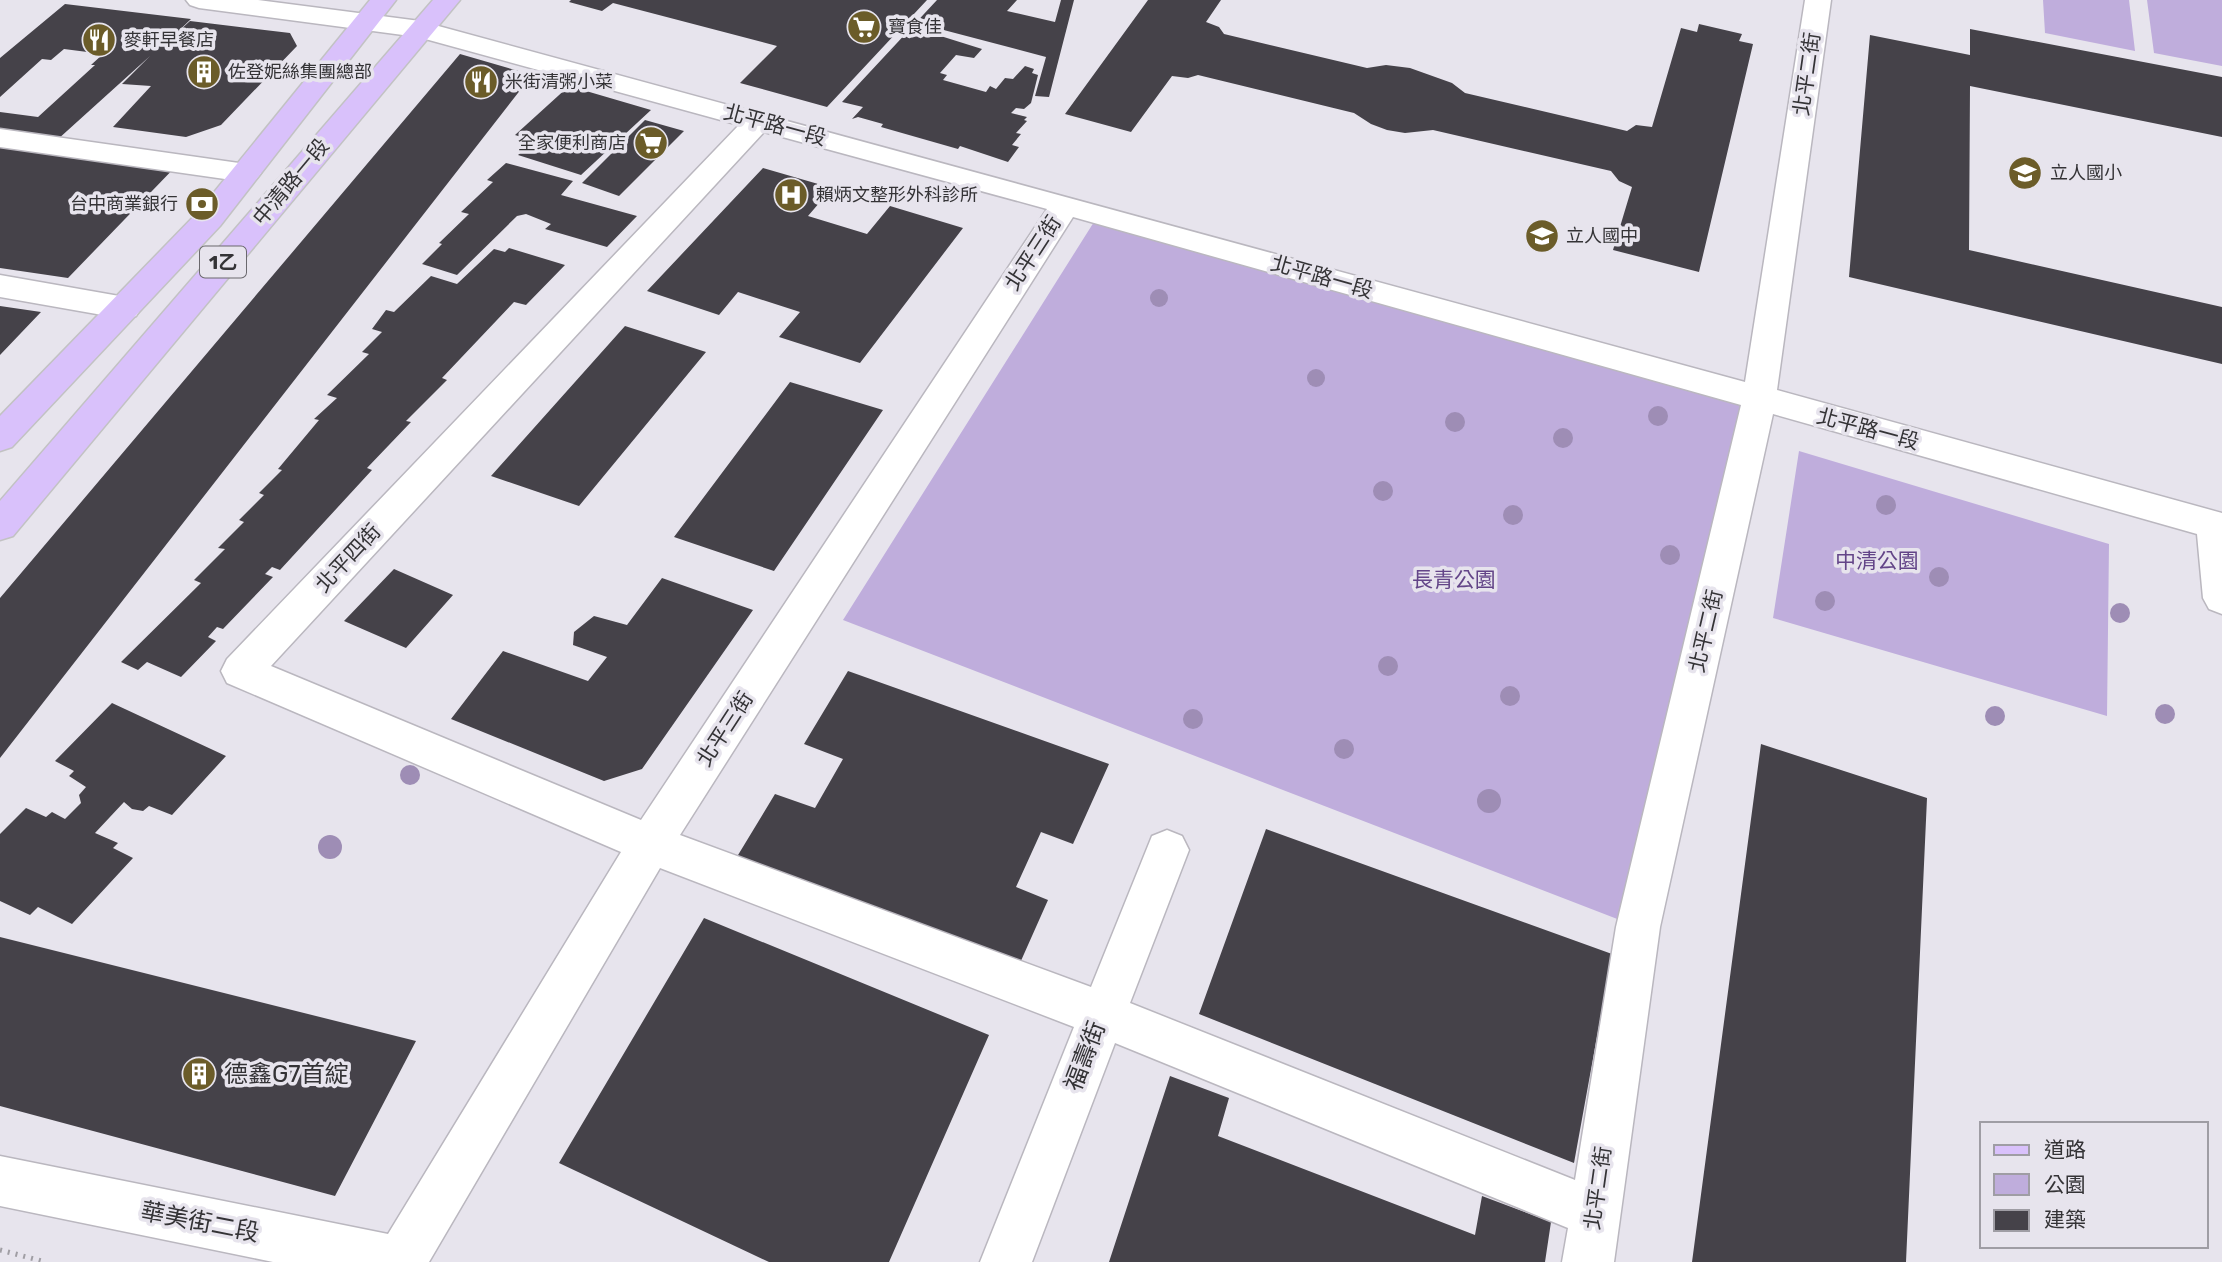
<svg xmlns="http://www.w3.org/2000/svg" width="2222" height="1262" font-family="Rubik,'Noto Sans TC',sans-serif">
  <rect width="100%" height="100%" fill="#e7e4ed"/>
  <!-- green -->
  <path fill="#bfaddc" d="M2043,0H2129L2135,51L2045,33Z
    M2147,0H2222V66L2154,53Z
    M1099,214L1759,399L1638,927L843,620Z
    M1799,451L2109,544L2107,716L1773,618Z"/>
  <!-- building -->
  <path fill="#454249" d="M571,0H927L827,107L740,83L777,46L613,3L602,11L569,2Z
    M937,0H1017L1007,11L1055,22L1061,0H1074L1049,97L1035,96L1046,57L936,28L931,33L982,49L974,58L956,55L940,73L947,75L943,80L986,92L990,86L996,89L1005,78L1013,79L1025,66L1034,69L1032,73L1038,75L1031,103L1024,109L1016,108L1011,113L1027,117L1024,120L1027,121L1016,133L1021,134L1012,145L1019,147L1008,162L960,146L958,149L881,127L883,124L858,117L852,119L863,107L842,102Z
    M1148,0H1221L1206,22L1219,27L1224,34L1367,68L1386,65L1410,68L1452,83L1465,93L1627,131L1636,125L1652,127L1681,28L1697,32L1699,24L1742,34L1739,41L1753,44L1699,272L1613,250L1632,187L1619,181L1611,171L1433,130L1405,133L1387,130L1371,124L1354,113L1198,75L1188,78L1172,76L1131,132L1065,114Z
    M65,4L191,19L167,42L190,21L290,33L297,46L221,125L186,137L113,127L151,86L122,84L150,56L57,140L0,132V112L38,117L95,65H91L103,54L64,49L51,60L42,59L0,97V58Z
    M1970,29L2222,77V137L1970,86L1969,250L2222,307V364L1849,277L1870,35L1970,55Z
    M460,54L532,75L0,758V598Z
    M569,86L651,110L581,175L518,155L534,141L515,135Z
    M645,120L684,131L619,196L582,183Z
    M0,141L180,162L68,278L0,268Z
    M506,163L573,181L561,195L637,216L607,247L545,229L551,224L526,214L517,216L457,275L422,264L442,244L439,243L469,214L461,212L493,182L487,180Z
    M763,168L832,188L808,216L867,234L890,206L963,228L860,363L779,337L800,312L738,292L719,315L647,291Z
    M509,248L565,265L526,305L514,302L442,378L447,380L406,421L411,422L367,468L372,470L280,570L272,567L265,574L273,577L223,629L217,627L208,637L216,641L181,677L147,662L138,670L121,662L201,583L194,580L225,549L218,548L244,522L239,520L264,495L259,493L282,470L278,469L319,420L314,419L337,398L327,395L369,354L362,352L382,332L372,329L386,310L394,312L431,276L457,284L494,249L505,252Z
    M0,306L41,312L0,355Z
    M625,326L706,352L579,506L491,476Z
    M790,382L883,410L774,571L674,537Z
    M394,569L453,595L406,648L344,621Z
    M662,578L753,610L642,769L604,781L451,719L503,651L588,681L607,657L573,645L574,632L594,616L627,625Z
    M848,671L1109,764L1073,844L1041,832L1016,887L1048,900L1016,972L735,860L775,794L815,808L843,759L804,744Z
    M112,703L226,756L172,815L149,806L143,811L132,809L124,802L95,833L118,843L113,848L133,858L72,924L38,907L30,915L0,901V834L26,808L46,817L52,812L65,819L81,803L79,795L86,787L69,776L74,771L55,761Z
    M1761,744L1927,798L1906,1262H1692Z
    M1266,829L1612,954L1574,1163L1199,1014Z
    M704,918L989,1035L889,1262H769L559,1163Z
    M0,937L416,1041L335,1196L0,1106Z
    M1170,1076L1229,1098L1218,1136L1475,1235L1482,1196L1551,1222L1545,1262H1109Z"/>
  <g fill="none" stroke-linecap="round" stroke-linejoin="round">
    <!-- minor casing -->
    <g stroke="#bab7bf" stroke-width="3">
      <path id="minor" d="M186,0H258L420,21L1745,382L1805,0H1831L1777,390L2222,513V614L2209,609L2203,598L2197,534L1773,414L1660,927L1614,1262H1562L1568,1228L1115,1043L1032,1262H980L1074,1027L660,868L429,1262H273L0,1206V1156L388,1234L621,852L227,683L221,671L227,659L739,125L418,37L199,8L190,5ZM764,132L1047,209L641,820L271,666ZM1073,217L1741,405L1616,927L1575,1180L1130,1003L1189,850L1182,836L1167,830L1152,836L1091,987L680,835Z
        M0,129L246,164L256,167L261,173L256,179L246,182L0,147Z
        M0,275L125,297L136,300L141,308L136,316L125,319L0,297Z"/>
    </g>
    <!-- major casing -->
    <g stroke="#c2c2c3" stroke-width="3">
      <path id="major" d="M370,0H396L220,226L12,447L0,451V416L198,212Z
        M433,0H460L13,536L0,540V501Z"/>
    </g>
    <!-- path -->
    <path stroke="#a09ea4" stroke-width="5" stroke-dasharray="2 6" stroke-linecap="butt" d="M0,1250L46,1262"/>
    <!-- minor -->
    <use href="#minor" fill="#fff" fill-rule="evenodd"/>
    <!-- major -->
    <use href="#major" fill="#d9c1fb" fill-rule="evenodd"/>
  </g>
  <!-- trees -->
  <g fill="#9e8db5">
    <circle cx="1159" cy="298" r="9"/>
    <circle cx="1316" cy="378" r="9"/>
    <circle cx="1658" cy="416" r="10"/>
    <circle cx="1455" cy="422" r="10"/>
    <circle cx="1563" cy="438" r="10"/>
    <circle cx="1383" cy="491" r="10"/>
    <circle cx="1886" cy="505" r="10"/>
    <circle cx="1513" cy="515" r="10"/>
    <circle cx="1670" cy="555" r="10"/>
    <circle cx="1939" cy="577" r="10"/>
    <circle cx="1825" cy="601" r="10"/>
    <circle cx="2120" cy="613" r="10"/>
    <circle cx="1388" cy="666" r="10"/>
    <circle cx="1510" cy="696" r="10"/>
    <circle cx="2165" cy="714" r="10"/>
    <circle cx="1995" cy="716" r="10"/>
    <circle cx="1193" cy="719" r="10"/>
    <circle cx="1344" cy="749" r="10"/>
    <circle cx="410" cy="775" r="10"/>
    <circle cx="1489" cy="801" r="12"/>
    <circle cx="330" cy="847" r="12"/>
  </g>
  <!-- icons -->
  <defs>
    <g id="supermarket-disc" transform="scale(1.75)"><circle r="9.5" fill="#6b5c29" stroke="#e7e4ed"/><path d="M-6-5.5h2.5l.6 2H6L4.5 2H-2.5L-4.4-4H-6ZM-1.5 3.2a1.3 1.3 0 1 0 .1 0ZM3 3.2a1.3 1.3 0 1 0 .1 0Z" fill="#fff"/></g>
    <g id="restaurant-disc" transform="scale(1.75)"><circle r="9.5" fill="#6b5c29" stroke="#e7e4ed"/><path d="M-5-6h1v4h1v-4h1v4h1v-4h1v5L-1.5 .5V6h-2V.5L-5-1ZM5-6V6H3V1.5H1.5Q1.5-4 5-6Z" fill="#fff"/></g>
    <g id="building-disc" transform="scale(1.75)"><circle r="9.5" fill="#6b5c29" stroke="#e7e4ed"/><path d="M-4-6H4V6H1V3H-1V6H-4ZM-2.5-4.3h1.7v1.8h-1.7ZM.8-4.3h1.7v1.8H.8ZM-2.5-1h1.7V.8h-1.7ZM.8-1h1.7V.8H.8Z" fill="#fff"/></g>
    <g id="school-disc" transform="scale(1.75)"><circle r="9.5" fill="#6b5c29" stroke="#e7e4ed"/><path d="M0-5L7-2L0 1L-7-2ZM-4 1L0 2.5L4 1V4Q0 6-4 4Z" fill="#fff"/></g>
    <g id="hospital-disc" transform="scale(1.75)"><circle r="9.5" fill="#6b5c29" stroke="#e7e4ed"/><path d="M-5-5h3v3.5h4V-5h3V5h-3V1.5h-4V5h-3Z" fill="#fff"/></g>
    <g id="bank-disc" transform="scale(1.75)"><circle r="9.5" fill="#6b5c29" stroke="#e7e4ed"/><path d="M-6-4H6V4H-6ZM0-2.3a2.3 2.3 0 1 0 0 4.6a2.3 2.3 0 1 0 0-4.6Z" fill="#fff"/></g>
  </defs>
  <g fill-rule="evenodd">
    <use href="#supermarket-disc" x="864" y="27"/>
    <use href="#restaurant-disc" x="99" y="40"/>
    <use href="#building-disc" x="204" y="72"/>
    <use href="#restaurant-disc" x="481" y="82"/>
    <use href="#supermarket-disc" x="651" y="143"/>
    <use href="#school-disc" x="2025" y="173"/>
    <use href="#hospital-disc" x="791" y="195"/>
    <use href="#bank-disc" x="202" y="204"/>
    <use href="#school-disc" x="1542" y="236"/>
    <use href="#building-disc" x="199" y="1074"/>
  </g>
  <g text-anchor="middle" stroke-width="7" stroke-linejoin="round" paint-order="stroke">
    <!-- far-poi labels -->
    <g font-size="18" fill="#343336" stroke="#e7e4ed" text-anchor="start">
      <text x="888" y="33">寶食佳</text>
      <text x="124" y="46">麥軒早餐店</text>
      <text x="228" y="78">佐登妮絲集團總部</text>
      <text x="505" y="88">米街清粥小菜</text>
      <text x="626" y="149" text-anchor="end">全家便利商店</text>
      <text x="2050" y="179">立人國小</text>
      <text x="816" y="201">賴炳文整形外科診所</text>
      <text x="178" y="210" text-anchor="end">台中商業銀行</text>
      <text x="1566" y="242">立人國中</text>
    </g>
    <!-- shield labels -->
    <rect fill="#e7e4ed" stroke="#6a686d" stroke-width="2" x="200" y="246.5" width="46" height="31" rx="5"/>
    <g font-size="19" font-weight="bold" fill="#343336">
      <text x="223" y="269">1乙</text>
    </g>
    <!-- street labels -->
    <g font-size="21" fill="#343336" stroke="#e7e4ed">
      <text transform="translate(1807 74) rotate(-82)" y="7">北平二街</text>
      <text transform="translate(775 125) rotate(15)" y="7">北平路一段</text>
      <text transform="translate(291 182) rotate(-50)" y="7">中清路一段</text>
      <text transform="translate(1033 253) rotate(-57)" y="7">北平三街</text>
      <text transform="translate(1322 277) rotate(16)" y="7">北平路一段</text>
      <text transform="translate(1868 429) rotate(15)" y="7">北平路一段</text>
      <text transform="translate(348 558) rotate(-47)" y="7">北平四街</text>
      <text transform="translate(1706 631) rotate(-77)" y="7">北平二街</text>
      <text transform="translate(725 729) rotate(-57)" y="7">北平三街</text>
      <text transform="translate(1598 1188) rotate(-82)" y="7">北平二街</text>
    </g>
    <!-- park labels -->
    <g font-size="21" fill="#634588" stroke="#e7e4ed">
      <text x="1877" y="568">中清公園</text>
      <text x="1454" y="587">長青公園</text>
    </g>
    <!-- near-street labels -->
    <g font-size="24" fill="#343336" stroke="#e7e4ed">
      <text transform="translate(1085 1056) rotate(-69)" y="8">福壽街</text>
      <text transform="translate(200 1222) rotate(11)" y="8">華美街二段</text>
    </g>
    <!-- near-poi labels -->
    <g font-size="24" fill="#343336" stroke="#e7e4ed" text-anchor="start">
      <text x="224" y="1082">德鑫G7首綻</text>
    </g>
  </g>
  <!-- legend -->
  <rect x="1980" y="1122" width="228" height="126" fill="#e7e4ed" stroke="#9f9da4" stroke-width="2"/>
  <rect x="1994" y="1145" width="35" height="10" fill="#d9c1fb" stroke="#9f9da4" stroke-width="2"/>
  <text x="2044" y="1157" font-size="21" fill="#343336">道路</text>
  <rect x="1994" y="1174" width="35" height="21" fill="#bfaddc" stroke="#9f9da4" stroke-width="2"/>
  <text x="2044" y="1192" font-size="21" fill="#343336">公園</text>
  <rect x="1994" y="1210" width="35" height="21" fill="#454249" stroke="#9f9da4" stroke-width="2"/>
  <text x="2044" y="1227" font-size="21" fill="#343336">建築</text>
</svg>
